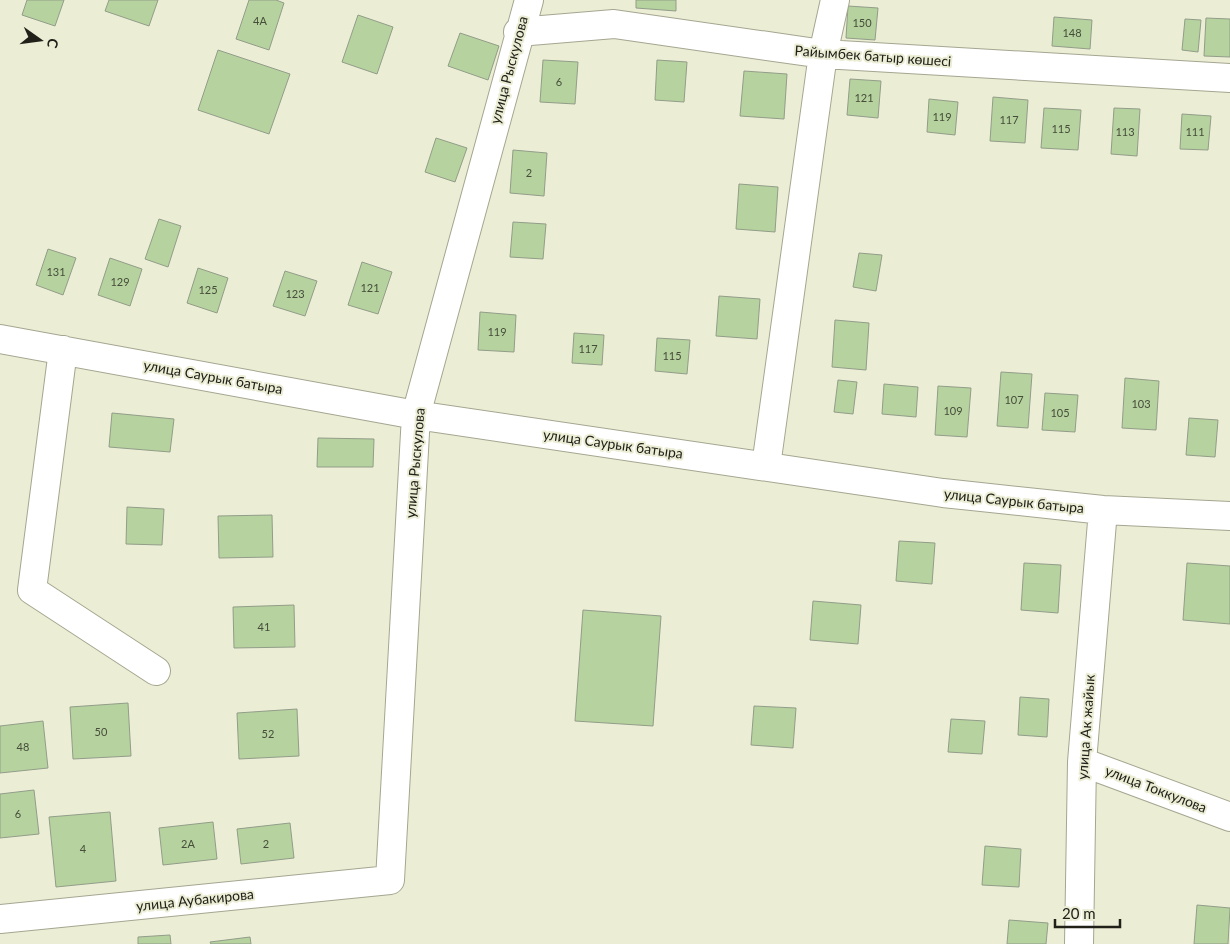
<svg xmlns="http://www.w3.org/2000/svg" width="1230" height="944" font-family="Lato,sans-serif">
  <rect width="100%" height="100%" fill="#ecedd5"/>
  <!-- building -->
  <path fill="#b6d29f" stroke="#929d89" d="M27,0H64L55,26L22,15Z
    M109,0H158L149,26L105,11Z
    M249,0H276L284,3L269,50L236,39Z
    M636,0H676V11L636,8Z
    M848,6L878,8L875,40L846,38Z
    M358,15L393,27L377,74L342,62Z
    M1054,17L1092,20L1090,49L1052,46Z
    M1206,18L1230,19V57L1204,56Z
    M1185,19L1201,20L1198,52L1182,50Z
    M460,33L499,46L488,80L448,66Z
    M218,50L290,74L269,134L198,110Z
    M543,60L578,62L575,104L540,102Z
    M657,60L687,62L684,102L655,100Z
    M744,71L787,74L784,119L740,116Z
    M850,79L881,81L878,118L847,115Z
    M993,97L1028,100L1025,143L990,141Z
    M929,99L958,102L955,135L927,132Z
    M1044,108L1081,110L1078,150L1041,148Z
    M1114,108L1140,109L1137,156L1111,154Z
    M1182,114L1211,116L1208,150L1180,149Z
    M436,138L467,148L455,182L425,172Z
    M513,150L547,153L544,196L510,193Z
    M739,184L778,187L775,232L736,229Z
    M159,219L181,226L168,267L145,259Z
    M513,222L546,224L543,259L510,257Z
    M48,249L76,258L63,295L36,285Z
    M859,253L882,255L876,291L853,287Z
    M110,258L142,269L130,306L98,295Z
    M362,262L392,272L378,314L348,305Z
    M198,268L228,278L217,313L187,303Z
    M285,271L317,281L305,316L273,306Z
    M719,296L760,299L757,339L716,336Z
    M480,312L516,315L514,352L478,350Z
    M835,320L869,323L866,370L832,367Z
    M574,333L604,335L602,365L572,363Z
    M657,338L690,340L687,374L655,371Z
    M1001,372L1032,374L1028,428L997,426Z
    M1125,378L1159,381L1156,430L1122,428Z
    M838,380L857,382L853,414L834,412Z
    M884,384L918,387L916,417L882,414Z
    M938,386L971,388L967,437L935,435Z
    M1045,393L1078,395L1075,432L1042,430Z
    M112,413L174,419L170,452L109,447Z
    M1189,418L1218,420L1215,457L1186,455Z
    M318,438L374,439L373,467H317Z
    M127,507L164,509L162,545L126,544Z
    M272,515L273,557L219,558L218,516Z
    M899,541L935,543L932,584L896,581Z
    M1024,563L1061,565L1058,613L1021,610Z
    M1187,563L1230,566V624L1183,620Z
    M813,601L861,605L858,644L810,640Z
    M294,605L295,647L234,648L233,607Z
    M583,610L661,616L653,726L575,721Z
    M1020,697L1049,699L1047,737L1018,735Z
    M128,703L131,756L73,759L70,707Z
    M754,706L796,708L793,748L751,745Z
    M297,709L299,756L239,759L237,713Z
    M951,719L985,721L982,754L948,752Z
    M43,721L48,768L0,773V726Z
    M34,790L39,834L0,838V794Z
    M110,812L116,881L56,887L49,817Z
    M213,822L217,859L163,865L159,828Z
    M290,823L294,858L241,864L237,829Z
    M985,846L1021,849L1019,887L982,885Z
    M1197,905L1230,908L1228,944H1194Z
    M1009,920L1048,923L1046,944H1007Z
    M170,935L171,944H138V937Z
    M250,937L251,944H211L210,942Z"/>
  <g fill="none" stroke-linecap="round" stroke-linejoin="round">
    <!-- minor casing -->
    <g stroke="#a5a690" stroke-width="30">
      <path id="minor" d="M518,32L614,24L823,54L1230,78
        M0,339L416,415L943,493L1103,510L1230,516
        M63,350L32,590L156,671
        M766,466L823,54L835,0
        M1082,762L1230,817
        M0,919L390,880L416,415L529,0
        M1079,944L1082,762L1103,510"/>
    </g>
    <!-- minor -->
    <use href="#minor" stroke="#fff" stroke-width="28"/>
  </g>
  <g text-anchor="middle" stroke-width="4" stroke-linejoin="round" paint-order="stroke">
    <!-- number labels -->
    <g font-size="11" fill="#464d3a">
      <text x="260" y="25">4А</text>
      <text x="862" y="27">150</text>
      <text x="1072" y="37">148</text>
      <text x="559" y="86">6</text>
      <text x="864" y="102">121</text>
      <text x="942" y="121">119</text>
      <text x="1009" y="124">117</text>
      <text x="1061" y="133">115</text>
      <text x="1125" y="136">113</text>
      <text x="1195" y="136">111</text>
      <text x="529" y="177">2</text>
      <text x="56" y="276">131</text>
      <text x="120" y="286">129</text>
      <text x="370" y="292">121</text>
      <text x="208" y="294">125</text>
      <text x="295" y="298">123</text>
      <text x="497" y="336">119</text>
      <text x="588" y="353">117</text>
      <text x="672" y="360">115</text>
      <text x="1014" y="404">107</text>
      <text x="1141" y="408">103</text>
      <text x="953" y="415">109</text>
      <text x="1060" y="417">105</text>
      <text x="264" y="631">41</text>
      <text x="101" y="736">50</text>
      <text x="268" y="738">52</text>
      <text x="23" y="751">48</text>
      <text x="18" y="818">6</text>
      <text x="188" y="848">2А</text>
      <text x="266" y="848">2</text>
      <text x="83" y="853">4</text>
    </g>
    <!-- street labels -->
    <g font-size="14" fill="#212119" stroke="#ecedd5">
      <text transform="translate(873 56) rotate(4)" y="5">Райымбек батыр көшесі</text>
      <text transform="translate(509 70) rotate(-75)" y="5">улица Рыскулова</text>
      <text transform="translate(213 377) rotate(10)" y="5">улица Саурык батыра</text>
      <text transform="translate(613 444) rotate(8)" y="5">улица Саурык батыра</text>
      <text transform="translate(415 463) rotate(-85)" y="5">улица Рыскулова</text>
      <text transform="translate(1014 501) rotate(6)" y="5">улица Саурык батыра</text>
      <text transform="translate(1086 727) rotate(-86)" y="5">улица Ак жайык</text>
      <text transform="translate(1156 789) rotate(21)" y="5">улица Токкулова</text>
      <text transform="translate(195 900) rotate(-6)" y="5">улица Аубакирова</text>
    </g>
  </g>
  <!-- north arrow -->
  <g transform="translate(40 40) rotate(104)" stroke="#ecedd5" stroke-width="4" paint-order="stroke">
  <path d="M0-4L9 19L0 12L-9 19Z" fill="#212119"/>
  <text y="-8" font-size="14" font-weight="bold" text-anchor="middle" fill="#212119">С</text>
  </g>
  <!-- scale -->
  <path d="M1055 919v8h65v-8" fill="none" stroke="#212119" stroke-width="2.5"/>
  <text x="1062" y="919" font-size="15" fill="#212119" stroke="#ecedd5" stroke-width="4" paint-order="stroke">20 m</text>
</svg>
